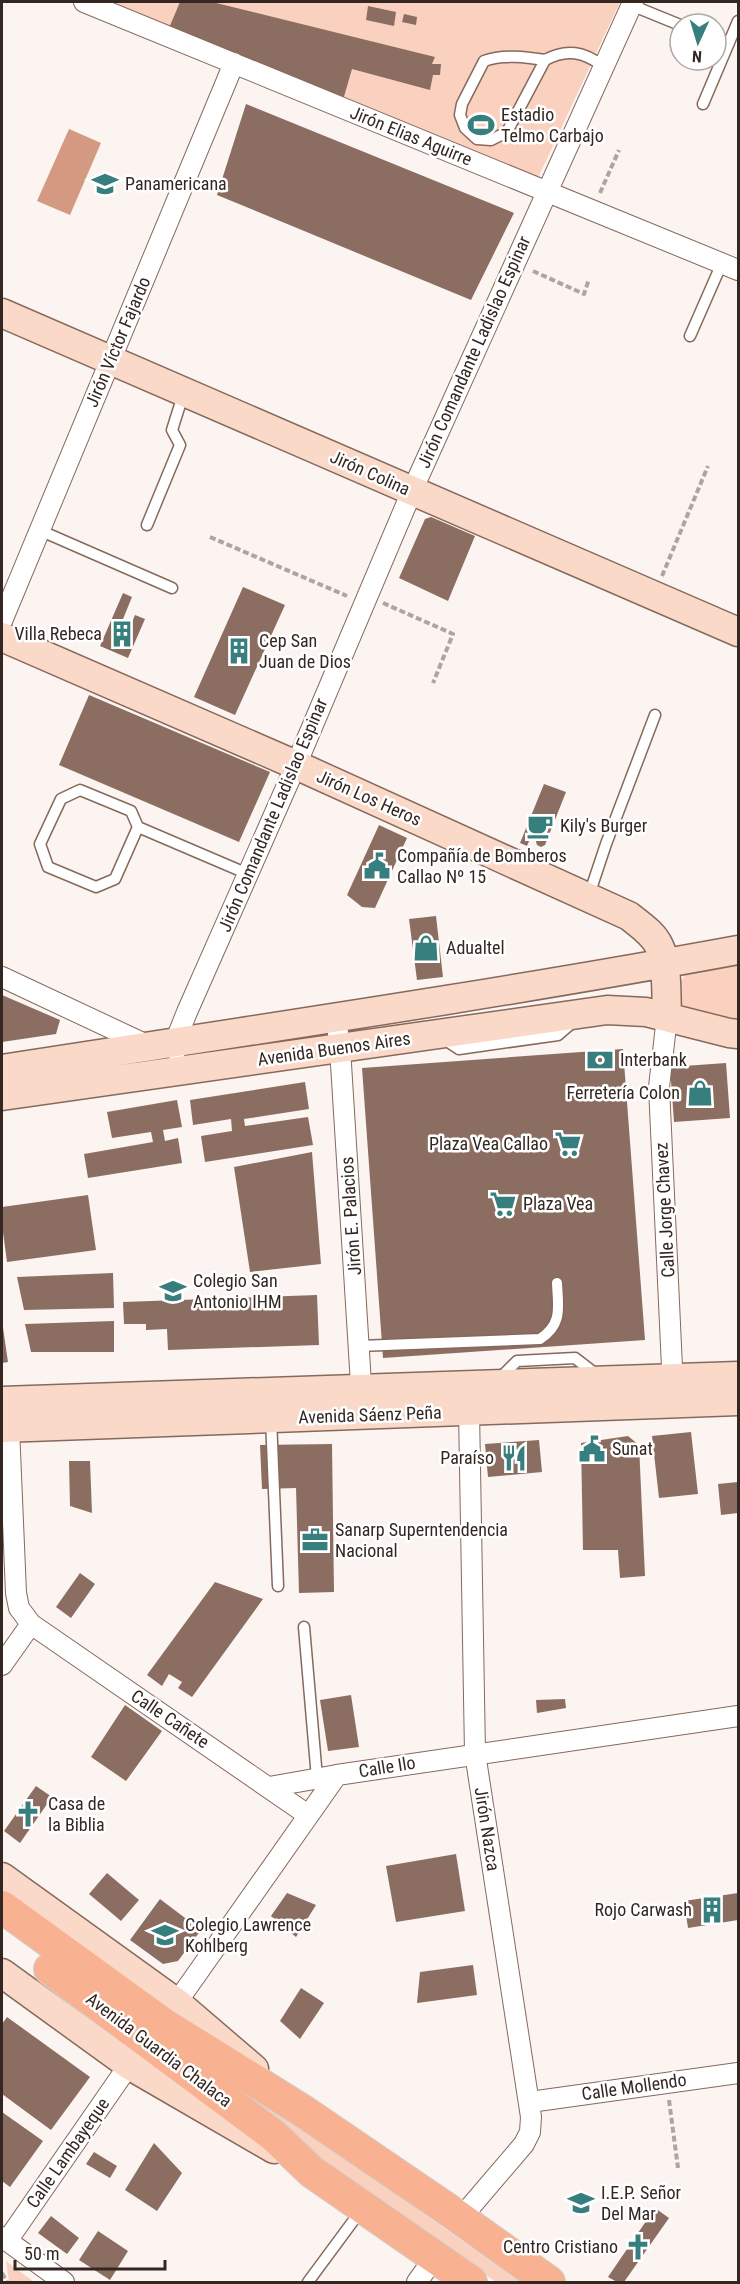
<svg xmlns="http://www.w3.org/2000/svg" width="740" height="2284" font-family="'Roboto Condensed',sans-serif">
  <rect width="100%" height="100%" fill="#fbf4f1"/>
  <!-- green -->
  <path fill="#fad0be" d="M95,2H620L537,180Z
    M738,965V1018L695,1021L677,1003V988L685,975Z
    M229,2084L327,2145L520,2282H496L321,2158L227,2087Z
    M6,2261L34,2282H9Z"/>
  <!-- water -->
  <path fill="#d39a81" d="M69,129L101,143L70,215L37,201Z"/>
  <!-- building -->
  <path fill="#8b6e61" d="M180,2H212L435,57L432,64H441L440,75H433L430,90L352,69L343,100L169,28Z
    M368,6L396,12L394,26L366,20Z
    M404,14L417,17L416,25L402,22Z
    M246,104L514,213L471,300L217,195Z
    M431,517L475,536L448,601L399,578L425,519Z
    M243,587L285,605L235,715L194,697Z
    M123,593L132,597L123,619L132,622L135,615L145,619L128,658L100,646Z
    M89,695L270,772L239,842L59,765Z
    M544,784L566,792L545,845L541,847L537,845L534,835L532,834L527,846L520,843Z
    M379,825L407,838L375,908L362,907L347,895Z
    M436,916L443,977L417,980L409,919Z
    M2,995L60,1020L56,1034L2,1042Z
    M623,1049L645,1340L383,1358L362,1068Z
    M726,1063L730,1118L674,1122L670,1067Z
    M305,1082L309,1109L244,1119L245,1126L308,1117L313,1145L205,1162L201,1136L232,1131L231,1119L193,1125L190,1100Z
    M177,1100L182,1127L163,1130L165,1141L178,1138L182,1163L88,1178L84,1154L153,1142L151,1132L112,1138L107,1112Z
    M312,1152L321,1264L250,1272L234,1167Z
    M88,1195L96,1250L7,1262L2,1225V1207Z
    M113,1273L114,1308L24,1310L17,1277Z
    M317,1295L319,1345L168,1350L167,1329L146,1330V1324H124L123,1302Z
    M2,1321L8,1362L2,1363Z
    M114,1321V1352H31L25,1324Z
    M691,1432L698,1494L659,1498L652,1436Z
    M628,1436L639,1445L645,1576L620,1578L618,1550H583L581,1443Z
    M539,1440L542,1472L488,1477L485,1444Z
    M332,1444L334,1592L299,1593L296,1488L262,1489L260,1445Z
    M69,1461H90L92,1513L70,1506Z
    M738,1482V1513L721,1515L718,1484Z
    M80,1573L95,1584L71,1618L56,1607Z
    M215,1582L263,1599L192,1697L178,1688L182,1682L169,1674L162,1686L147,1675Z
    M351,1695L359,1747L328,1751L320,1700Z
    M565,1699L566,1708L537,1713L536,1700Z
    M125,1705L162,1731L126,1781L91,1757Z
    M36,1786L52,1797L20,1843L4,1831Z
    M456,1854L465,1911L396,1922L386,1866Z
    M107,1873L139,1900L121,1921L89,1894Z
    M287,1893L316,1905L296,1937L271,1916Z
    M738,1893V1920L688,1928L684,1901Z
    M160,1899L201,1930L178,1961L163,1964L130,1940Z
    M473,1965L477,1995L417,2003L420,1972Z
    M301,1988L324,2003L300,2039L280,2021Z
    M7,2017L90,2077L51,2130L2,2094V2024Z
    M2,2112L43,2141L10,2187L2,2181Z
    M154,2143L182,2173L157,2211L125,2190Z
    M94,2152L117,2166L110,2178L86,2164Z
    M655,2208L669,2218L624,2282H617L608,2277Z
    M51,2216L79,2238L67,2254L38,2233Z
    M98,2231L128,2251L110,2280L79,2260Z"/>
  <g fill="none" stroke-linecap="round" stroke-linejoin="round">
    <!-- lane casing -->
    <g stroke="#86695c" stroke-width="13">
      <path id="lane" d="M631,5L680,25
        M728,45L738,21
        M545,60C526,57 503,54 484,61L462,104L460,115L465,128L477,139L491,140L507,132L545,60C567,48 584,52 603,66
        M703,104L728,45L716,40
        M690,336L722,263
        M147,525L180,445L172,430L184,392
        M39,530L172,588
        M138,827L115,879L96,887L48,867L40,844L61,799L80,790L131,811L138,827L248,874
        M589,895L606,844L655,715
        M444,1039L459,1049L558,1035L573,1022
        M359,1346L540,1339C563,1324 558,1307 557,1283
        M500,1378L517,1361L575,1358L597,1375
        M271,1419L278,1586
        M304,1627L317,1778
        M308,2282L362,2209"/>
    </g>
    <!-- street casing -->
    <g stroke="#86695c" stroke-width="22">
      <path id="street" d="M84,2L738,270
        M2,621L234,63
        M2,977L149,1046
        M667,1017L659,1087L673,1389
        M336,1018L340,1048L362,1400
        M176,1050L175,1042L187,1012L296,765L412,491L633,2
        M31,1624L308,1815
        M2,1665L31,1624L19,1608L16,1593L9,1428
        M269,1787L337,1775
        M170,2012L337,1775L738,1716
        M530,2102L738,2073
        M460,2219L524,2144L530,2132L531,2117L475,1753L469,1411
        M2,2237L64,2282
        M7,2241L129,2065
        M417,2282L435,2257"/>
    </g>
    <!-- secondary casing -->
    <g stroke="#86695c" stroke-width="31">
      <path id="secondary" d="M2,313L738,632
        M2,637L296,765L629,916C640,925 653,933 659,946C668,964 666,997 667,1017
        M2,1069C247,1031 494,995 738,950
        M2,1096L607,1010L646,1012L729,1033L738,1034
        M2,1401L738,1376
        M2,1428L738,1401
        M2,1877L177,2003L254,2069
        M2,1973L129,2065L274,2149"/>
    </g>
    <!-- primary casing -->
    <g stroke="#d2cfce" stroke-width="34">
      <path id="primary" d="M2,1907L162,2023L303,2111L447,2209L549,2282
        M50,1969L273,2135L312,2172L471,2282"/>
    </g>
    <!-- path -->
    <path stroke="#aea5a1" stroke-width="4" stroke-dasharray="6 3" stroke-linecap="butt" d="M600,193L619,150
      M533,271L584,294L589,279
      M210,537L347,596
      M662,576L708,466
      M383,603L453,634L433,683
      M669,2100L678,2168
      M2,2273L7,2282"/>
    <!-- lane -->
    <use href="#lane" stroke="#fff" stroke-width="10"/>
    <!-- street -->
    <use href="#street" stroke="#fff" stroke-width="20"/>
    <!-- secondary -->
    <use href="#secondary" stroke="#fbd9c8" stroke-width="28"/>
    <!-- primary -->
    <use href="#primary" stroke="#f8b291" stroke-width="32"/>
  </g>
  <!-- icons -->
  <defs>
    <g id="stadium-bare" transform="scale(2.07)"><path d="M0-5a6.5 5 0 1 0 0 10a6.5 5 0 1 0 0-10ZM-3.5-1.8h7v3.6h-7Z" fill="#367f7e" stroke="#fff" stroke-width="2.5" paint-order="stroke"/></g>
    <g id="school-bare" transform="scale(2.07)"><path d="M0-5L7-2L0 1L-7-2ZM-4 1L0 2.5L4 1V4Q0 6-4 4Z" fill="#367f7e" stroke="#fff" stroke-width="2.5" paint-order="stroke"/></g>
    <g id="building-bare" transform="scale(2.07)"><path d="M-4-6H4V6H1V3H-1V6H-4ZM-2.5-4.3h1.7v1.8h-1.7ZM.8-4.3h1.7v1.8H.8ZM-2.5-1h1.7V.8h-1.7ZM.8-1h1.7V.8H.8Z" fill="#367f7e" stroke="#fff" stroke-width="2.5" paint-order="stroke"/></g>
    <g id="cafe-bare" transform="scale(2.07)"><path d="M-5.5-4.5H6V0H3Q3 3.5 0 3.5H-2.5Q-5.5 3.5-5.5 0ZM3-3.2v2h1.7v-2ZM-6 4.5H4V6H-6Z" fill="#367f7e" stroke="#fff" stroke-width="2.5" paint-order="stroke"/></g>
    <g id="civic-bare" transform="scale(2.07)"><path d="M-.6-6.5H3V-4.5H.6V-3L4-1V1h2V6H-6V1h2V-1L-.6-3ZM-1.2 2.5V6h2.4V2.5Z" fill="#367f7e" stroke="#fff" stroke-width="2.5" paint-order="stroke"/></g>
    <g id="shop-bare" transform="scale(2.07)"><path d="M-5-2.5h2.3a2.7 3.5 0 0 1 5.4 0H5L5.5 6h-11ZM-1.5-2.5h3a1.5 2.3 0 0 0-3 0Z" fill="#367f7e" stroke="#fff" stroke-width="2.5" paint-order="stroke"/></g>
    <g id="bank-bare" transform="scale(2.07)"><path d="M-6-4H6V4H-6ZM0-2.3a2.3 2.3 0 1 0 0 4.6a2.3 2.3 0 1 0 0-4.6Z" fill="#367f7e" stroke="#fff" stroke-width="2.5" paint-order="stroke"/></g>
    <g id="supermarket-bare" transform="scale(2.07)"><path d="M-6-5.5h2.5l.6 2H6L4.5 2H-2.5L-4.4-4H-6ZM-1.5 3.2a1.3 1.3 0 1 0 .1 0ZM3 3.2a1.3 1.3 0 1 0 .1 0Z" fill="#367f7e" stroke="#fff" stroke-width="2.5" paint-order="stroke"/></g>
    <g id="university-bare" transform="scale(2.07)"><path d="M0-5L7-2L0 1L-7-2ZM-4 1L0 2.5L4 1V4Q0 6-4 4Z" fill="#367f7e" stroke="#fff" stroke-width="2.5" paint-order="stroke"/></g>
    <g id="restaurant-bare" transform="scale(2.07)"><path d="M-5-6h1v4h1v-4h1v4h1v-4h1v5L-1.5 .5V6h-2V.5L-5-1ZM5-6V6H3V1.5H1.5Q1.5-4 5-6Z" fill="#367f7e" stroke="#fff" stroke-width="2.5" paint-order="stroke"/></g>
    <g id="office-bare" transform="scale(2.07)"><path d="M-6-3h4V-5.5h4V-3h4V5H-6ZM-1-4.5V-3h2v-1.5ZM-6 0V1H6V0Z" fill="#367f7e" stroke="#fff" stroke-width="2.5" paint-order="stroke"/></g>
    <g id="church-bare" transform="scale(2.07)"><path d="M-1.2-6h2.4v3.5h3.3v2.4h-3.3V6h-2.4V-.1h-3.3v-2.4h3.3Z" fill="#367f7e" stroke="#fff" stroke-width="2.5" paint-order="stroke"/></g>
  </defs>
  <g fill-rule="evenodd">
    <use href="#stadium-bare" x="481" y="125"/>
    <use href="#school-bare" x="105" y="184"/>
    <use href="#building-bare" x="122" y="634"/>
    <use href="#building-bare" x="239" y="651"/>
    <use href="#cafe-bare" x="540" y="826"/>
    <use href="#civic-bare" x="377" y="866"/>
    <use href="#shop-bare" x="426" y="948"/>
    <use href="#bank-bare" x="600" y="1060"/>
    <use href="#shop-bare" x="700" y="1093"/>
    <use href="#supermarket-bare" x="568" y="1144"/>
    <use href="#supermarket-bare" x="503" y="1204"/>
    <use href="#university-bare" x="173" y="1291"/>
    <use href="#civic-bare" x="592" y="1449"/>
    <use href="#restaurant-bare" x="514" y="1458"/>
    <use href="#office-bare" x="315" y="1540"/>
    <use href="#church-bare" x="28" y="1814"/>
    <use href="#building-bare" x="712" y="1910"/>
    <use href="#school-bare" x="165" y="1935"/>
    <use href="#school-bare" x="581" y="2203"/>
    <use href="#church-bare" x="638" y="2247"/>
  </g>
  <g text-anchor="middle" stroke-width="5" stroke-linejoin="round" paint-order="stroke">
    <!-- poi labels -->
    <g font-size="18" fill="#342722" stroke="#fff" text-anchor="start">
      <text x="501" y="121">Estadio<tspan x="501" dy="21">Telmo Carbajo</tspan></text>
      <text x="125" y="190">Panamericana</text>
      <text x="102" y="640" text-anchor="end">Villa Rebeca</text>
      <text x="259" y="647">Cep San<tspan x="259" dy="21">Juan de Dios</tspan></text>
      <text x="560" y="832">Kily's Burger</text>
      <text x="397" y="862">Compañía de Bomberos<tspan x="397" dy="21">Callao Nº 15</tspan></text>
      <text x="446" y="954">Adualtel</text>
      <text x="620" y="1066">Interbank</text>
      <text x="680" y="1099" text-anchor="end">Ferretería Colon</text>
      <text x="548" y="1150" text-anchor="end">Plaza Vea Callao</text>
      <text x="523" y="1210">Plaza Vea</text>
      <text x="193" y="1287">Colegio San<tspan x="193" dy="21">Antonio IHM</tspan></text>
      <text x="612" y="1455">Sunat</text>
      <text x="494" y="1464" text-anchor="end">Paraíso</text>
      <text x="335" y="1536">Sanarp Superntendencia<tspan x="335" dy="21">Nacional</tspan></text>
      <text x="48" y="1810">Casa de<tspan x="48" dy="21">la Biblia</tspan></text>
      <text x="692" y="1916" text-anchor="end">Rojo Carwash</text>
      <text x="185" y="1931">Colegio Lawrence<tspan x="185" dy="21">Kohlberg</tspan></text>
      <text x="601" y="2199">I.E.P. Señor<tspan x="601" dy="21">Del Mar</tspan></text>
      <text x="618" y="2253" text-anchor="end">Centro Cristiano</text>
    </g>
    <!-- street labels -->
    <g font-size="18" fill="#342722" stroke="#fff">
      <text transform="translate(411 136) rotate(22)" y="6">Jirón Elias Aguirre</text>
      <text transform="translate(118 342) rotate(-67)" y="6">Jirón Víctor Fajardo</text>
      <text transform="translate(474 352) rotate(-66)" y="6">Jirón Comandante Ladislao Espinar</text>
      <text transform="translate(370 473) rotate(24)" y="6">Jirón Colina</text>
      <text transform="translate(369 798) rotate(24)" y="6">Jirón Los Heros</text>
      <text transform="translate(273 815) rotate(-67)" y="6">Jirón Comandante Ladislao Espinar</text>
      <text transform="translate(334 1049) rotate(-8)" y="6">Avenida Buenos Aires</text>
      <text transform="translate(665 1210) rotate(-93)" y="6">Calle Jorge Chavez</text>
      <text transform="translate(351 1216) rotate(-94)" y="6">Jirón E. Palacios</text>
      <text transform="translate(370 1415) rotate(-2)" y="6">Avenida Sáenz Peña</text>
      <text transform="translate(170 1719) rotate(34)" y="6">Calle Cañete</text>
      <text transform="translate(387 1767) rotate(-9)" y="6">Calle Ilo</text>
      <text transform="translate(487 1829) rotate(81)" y="6">Jirón Nazca</text>
      <text transform="translate(159 2050) rotate(37)" y="6">Avenida Guardia Chalaca</text>
      <text transform="translate(634 2087) rotate(-8)" y="6">Calle Mollendo</text>
      <text transform="translate(68 2153) rotate(-55)" y="6">Calle Lambayeque</text>
    </g>
  </g>
  <!-- border -->
  <rect width="740" height="2284" fill="none" stroke="#342722" stroke-width="6"/>
  <!-- north arrow -->
  <g transform="translate(698 42) rotate(184)"><circle r="28" fill="#ffffff" stroke="#aea9a7" stroke-width="1.5"/>
  <path d="M0-4.5L10 22L0 15L-10 22Z" fill="#367f7e"/>
  <text y="-9" font-size="16" font-weight="bold" text-anchor="middle" fill="#342722">N</text>
  </g>
  <!-- scale -->
  <path d="M15 2260v9h150v-9" fill="none" stroke="#342722" stroke-width="3"/>
  <text x="24" y="2260" font-size="18" fill="#342722" stroke="#ffffff" stroke-width="4.5" paint-order="stroke">50 m</text>
</svg>
